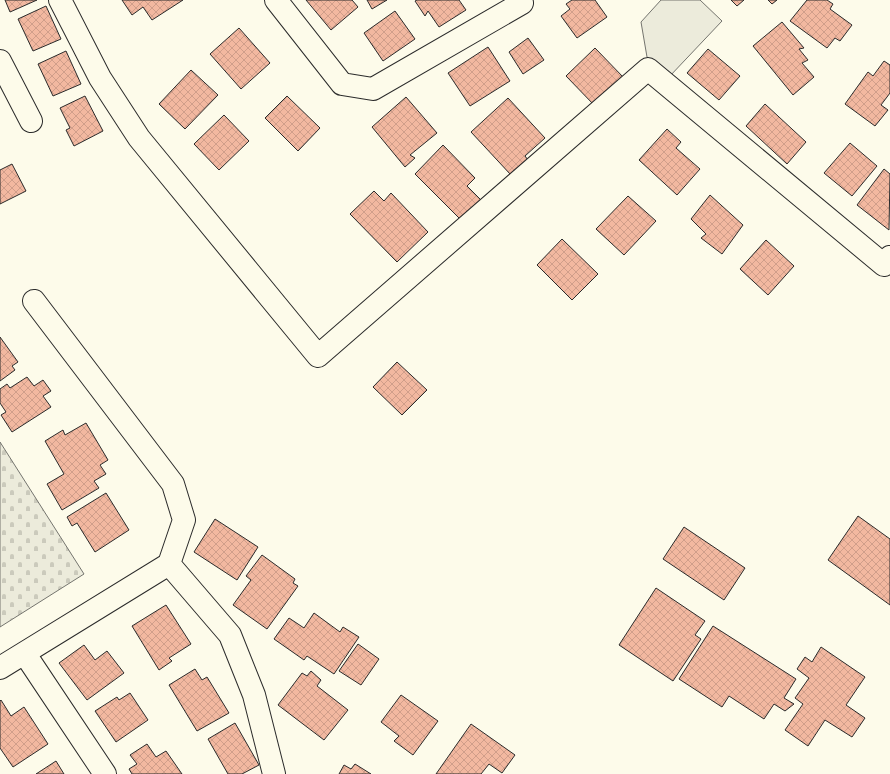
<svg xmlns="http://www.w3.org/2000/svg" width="890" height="774" font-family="Commissioner,sans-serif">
  <defs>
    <pattern id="cemetery-stones" width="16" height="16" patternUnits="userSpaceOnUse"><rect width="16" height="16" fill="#ecebdb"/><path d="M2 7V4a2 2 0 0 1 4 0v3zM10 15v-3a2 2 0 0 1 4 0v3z" fill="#cbcabc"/></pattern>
    <pattern id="building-cross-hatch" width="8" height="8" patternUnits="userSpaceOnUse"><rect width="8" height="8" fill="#f2b8a0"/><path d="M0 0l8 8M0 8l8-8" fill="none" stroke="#d09e8a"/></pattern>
  </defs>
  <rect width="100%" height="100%" fill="#fdfbea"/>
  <!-- green -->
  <path fill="#ecebdb" stroke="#74746e" d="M661,0H700L722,21L669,77L647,57L641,22Z"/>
  <!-- cemetery -->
  <path fill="url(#cemetery-stones)" stroke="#74746e" d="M0,442L84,574L0,627Z"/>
  <!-- building -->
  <path fill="url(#building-cross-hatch)" stroke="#2b2b2b" d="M5,0H37L10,12Z
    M122,0H183L152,20L143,7L132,15Z
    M306,0H352L358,7L331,30Z
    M367,0H387L372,9Z
    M417,0H459L466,10L439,27L428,11L425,16L415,1Z
    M572,0H595L607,17L577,38L561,16L570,9L566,4Z
    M731,0H744L737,6Z
    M768,0H777L772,4Z
    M807,0H827L833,4L830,9L852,25L840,41L835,38L827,48L790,21Z
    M46,6L61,39L33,51L18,19Z
    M395,11L415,39L383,61L364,33Z
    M782,22L804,48L799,49L808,60L802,63L814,77L793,95L753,46Z
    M239,28L270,63L241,89L210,54Z
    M528,38L544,60L523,74L509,52Z
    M488,47L510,81L470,106L448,73Z
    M595,48L624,78L595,106L566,76Z
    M708,49L740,76L719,100L687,73Z
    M66,51L81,84L53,96L38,64Z
    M884,61L890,65V93L881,105L888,110L875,126L845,104L868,72L873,76Z
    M191,70L218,95L185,129L159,104Z
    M85,96L103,131L74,146L66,130L70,128L60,108Z
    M287,96L320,128L298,151L265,118Z
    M406,97L437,133L410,155L415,158L405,167L372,127Z
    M508,98L545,138L525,156L528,160L511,175L471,132Z
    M765,104L806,142L787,164L746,126Z
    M224,115L249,141L219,170L194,144Z
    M667,129L681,142L676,148L700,169L677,195L639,160Z
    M850,143L877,166L852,196L824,173Z
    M443,145L475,178L467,186L481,200L461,220L415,174Z
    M12,164L26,191L0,204V170Z
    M884,169L890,174L889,230L857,205Z
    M374,191L384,201L391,193L428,232L397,262L350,214Z
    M710,195L743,225L722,254L701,238L706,234L691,219Z
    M628,196L656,221L624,255L596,229Z
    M562,239L598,274L572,300L537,265Z
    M766,240L794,266L768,295L740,269Z
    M0,337L18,362L12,366L15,370L0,381Z
    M397,362L427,390L402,415L373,387Z
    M27,377L34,386L43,380L51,391L43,396L51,407L12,432L1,415L6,412L0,403V389L7,384L10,388Z
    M86,423L108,460L100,465L106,474L94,481L99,488L62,510L47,484L64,474L45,441L63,430L65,435Z
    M106,493L129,530L95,552L77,523L72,526L67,517Z
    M858,516L890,539V605L828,560Z
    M215,519L258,547L237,580L194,552Z
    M684,527L745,568L724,600L663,559Z
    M262,555L295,579L293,583L298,586L267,629L233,605L251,580L246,576Z
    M656,588L705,621L695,635L701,639L673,681L619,645Z
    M166,605L191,644L169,658L172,661L159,670L132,626Z
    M314,613L340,632L343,627L359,637L334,674L307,656L304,660L274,639L289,618L304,628Z
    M713,626L796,679L784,698L794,704L785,711L774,704L764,719L729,696L722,707L679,679Z
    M358,644L379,659L361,685L339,671Z
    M84,645L95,660L107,651L124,673L87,700L59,663Z
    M821,647L865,677L846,705L865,718L852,737L825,720L808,746L785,730L803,704L795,698L809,678L797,669L805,657L812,662Z
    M195,669L202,680L207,677L229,713L197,731L169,685Z
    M311,671L321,680L317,686L348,710L324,740L278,705L302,673L307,676Z
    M130,693L148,720L116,742L95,711L117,697L119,700Z
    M401,695L438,721L413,755L394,741L399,736L381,722Z
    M1,700L11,716L24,707L48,744L13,767L0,748V701Z
    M235,723L259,765L242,774H228L208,739Z
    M471,724L515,755L502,773L489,764L481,774H436Z
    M147,744L156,757L166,751L182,774H132L129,769L137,764L130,755Z
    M56,761L64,774H36Z
    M355,764L371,774H339L344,765L351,769Z"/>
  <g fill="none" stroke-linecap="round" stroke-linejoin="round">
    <!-- minor casing -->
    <g stroke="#2b2b2b" stroke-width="24">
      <path id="minor" d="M60,0L100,78L139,138L318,356L648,69L884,265L890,257
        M276,0L342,84L373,89L522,3
        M0,61L31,121
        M34,301L173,484L184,520L169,564L230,635L254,695L274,774
        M25,654L105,774
        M0,668L169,564"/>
    </g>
    <!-- minor -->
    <use href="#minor" stroke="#fdfbea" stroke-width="22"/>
  </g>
</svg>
